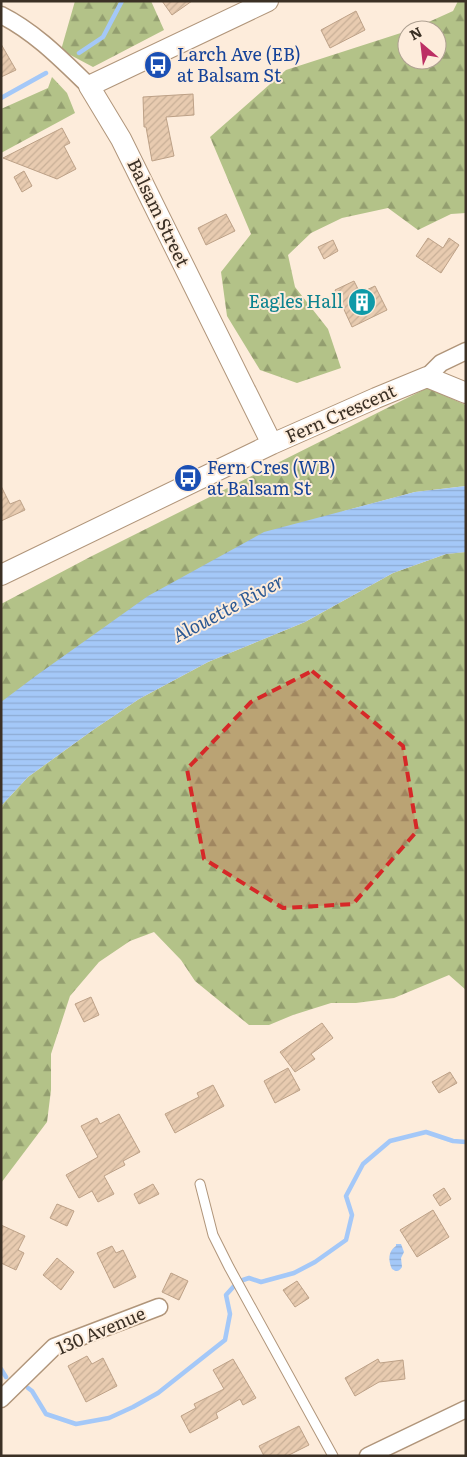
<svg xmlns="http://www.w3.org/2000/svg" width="467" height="1457" font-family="Literata,serif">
  <defs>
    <pattern id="forest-firs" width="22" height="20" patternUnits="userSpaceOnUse" patternTransform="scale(1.25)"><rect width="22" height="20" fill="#b3c288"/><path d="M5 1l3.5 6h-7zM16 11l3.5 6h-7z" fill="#939e6f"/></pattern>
    <pattern id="water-rules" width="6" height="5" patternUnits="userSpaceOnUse" patternTransform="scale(1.25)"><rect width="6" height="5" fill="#a4c8f8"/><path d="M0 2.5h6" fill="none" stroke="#8eacd4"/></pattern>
    <pattern id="building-hatch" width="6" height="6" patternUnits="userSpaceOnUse" patternTransform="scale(1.25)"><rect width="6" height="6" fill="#e8cbb0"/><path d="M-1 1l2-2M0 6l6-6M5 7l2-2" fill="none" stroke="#c8af97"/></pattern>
  </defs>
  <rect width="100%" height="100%" fill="#fdecdb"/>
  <!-- forest -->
  <path fill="url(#forest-firs)" d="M75,1H151L164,30L93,67L61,50Z
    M458,1H466V213L451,214L418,230L388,208L342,218L311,233L288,255L295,287L328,329L341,368L297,383L260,370L227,316L221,272L251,234L210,137L286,70L407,31V60H437V30H411L453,11Z
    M52,77L67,93L75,113L1,153V109L48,88Z
    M427,388L466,405V486L415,492L344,511L1,703V604L90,557Z
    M466,552V990L449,975L394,998L356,1003H331L293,1015L269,1025H249L195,981L181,960L154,932L130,941L99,962L70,996L51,1054V1090L47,1122L1,1183V806L28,777L93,730L139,699L208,662L305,622L393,573L446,554Z"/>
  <!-- water -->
  <path fill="url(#water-rules)" d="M466,486V552L446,554L393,573L305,622L208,662L139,699L93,730L28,777L1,806V702L37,675L148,596L264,532L415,492Z
    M396,1244H401L404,1252L401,1258L402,1267C399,1272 396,1272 392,1269C388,1261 388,1251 396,1246Z"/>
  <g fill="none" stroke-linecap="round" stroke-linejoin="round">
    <!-- stream -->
    <path stroke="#a4c8f8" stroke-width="4.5" d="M79,53L103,37L122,1
      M1,98L46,73
      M240,1281L249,1278L261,1282L294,1273L315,1262L346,1240L352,1215L346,1196L363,1164L390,1141L426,1132L453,1141L466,1142
      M1,1369L6,1377
      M28,1388L32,1391L46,1414L76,1424L109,1418L133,1407L158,1393L225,1340L230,1314L226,1295L235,1285"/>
  </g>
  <!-- building -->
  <path fill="url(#building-hatch)" stroke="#bda187" d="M162,1H192L172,15Z
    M356,11L365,30L330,48L321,30Z
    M1,44L16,70L1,77Z
    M193,94L194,115L166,117L174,156L152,161L146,127H144L143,97Z
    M62,128L70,143L64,146L76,169L57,179L3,158Z
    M24,171L32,186L22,192L14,177Z
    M226,214L235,231L206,245L198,228Z
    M428,238L443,248L449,238L459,245L441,273L416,256Z
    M333,240L338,251L324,259L318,247Z
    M354,281L360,293L375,286L387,310L352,327L335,290Z
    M1,486L10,504L20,500L25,510L1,521Z
    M91,997L99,1015L84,1022L75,1004Z
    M322,1023L333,1038L311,1054L315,1059L295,1072L280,1052Z
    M288,1068L300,1090L275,1103L264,1081Z
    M450,1072L457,1083L439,1093L432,1082Z
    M213,1085L224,1106L175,1133L165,1114L199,1097L197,1093Z
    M119,1114L140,1152L123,1161L125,1165L104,1176L114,1194L98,1202L92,1191L79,1198L66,1175L98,1157L81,1126L97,1118L100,1124Z
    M153,1184L159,1194L139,1204L134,1194Z
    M444,1188L451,1199L440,1206L433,1195Z
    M57,1204L74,1211L67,1226L50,1218Z
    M433,1210L449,1237L417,1257L400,1230Z
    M1,1225L25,1236L18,1250L24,1253L16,1270L1,1263Z
    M112,1246L116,1253L123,1250L136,1277L114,1288L97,1253Z
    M57,1258L74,1272L61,1290L43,1275Z
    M171,1273L188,1281L179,1300L162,1292Z
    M297,1281L309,1298L295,1307L283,1290Z
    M87,1356L92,1364L103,1358L117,1386L86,1402L68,1366Z
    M233,1359L256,1398L243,1405L240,1399L216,1413L218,1418L190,1433L181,1416L196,1408L194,1404L224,1389L213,1370Z
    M378,1359L380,1363L403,1360L405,1379L379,1382L355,1396L345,1378Z
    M299,1426L309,1445L287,1456H264L259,1446Z"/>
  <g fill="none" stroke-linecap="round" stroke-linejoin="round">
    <!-- service casing -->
    <g stroke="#b0957a" stroke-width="11">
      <path id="service" d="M200,1184L213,1235L229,1267L333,1456"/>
    </g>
    <!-- minor casing -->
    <g stroke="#b0957a" stroke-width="19">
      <path id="minor" d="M1,15C35,32 62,60 89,86
        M427,377L441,363L466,351
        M1,1399L54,1347L159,1307
        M368,1456L466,1409"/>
    </g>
    <!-- tertiary casing -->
    <g stroke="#b0957a" stroke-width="22">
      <path id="tertiary" d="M268,1L89,86L121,139L272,444
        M1,575L272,444L376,398L427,377L466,393"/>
    </g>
    <!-- service -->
    <use href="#service" stroke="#fff" stroke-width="9"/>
    <!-- minor -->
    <use href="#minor" stroke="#fff" stroke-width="16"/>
    <!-- tertiary -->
    <use href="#tertiary" stroke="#fff" stroke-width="20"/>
  </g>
  <!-- marked area -->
  <path fill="#d62828" fill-opacity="0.2" stroke="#d62828" stroke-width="4" stroke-dasharray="10 6" stroke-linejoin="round" d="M312,671L403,746L417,831L353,904L283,908L204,859L187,769L251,702Z"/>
  <!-- icons -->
  <defs>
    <g id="bus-disc" transform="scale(1.4375)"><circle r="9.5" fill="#1a4fb4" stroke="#fdecdb"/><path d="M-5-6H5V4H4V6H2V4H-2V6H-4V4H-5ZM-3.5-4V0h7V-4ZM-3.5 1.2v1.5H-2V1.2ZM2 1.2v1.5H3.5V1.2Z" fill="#fff"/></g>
    <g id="building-disc" transform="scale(1.4375)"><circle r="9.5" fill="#0f9aa8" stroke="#fdecdb"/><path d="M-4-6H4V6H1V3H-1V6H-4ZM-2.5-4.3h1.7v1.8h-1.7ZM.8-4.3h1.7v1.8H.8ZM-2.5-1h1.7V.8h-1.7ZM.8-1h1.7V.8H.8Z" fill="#fff"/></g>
  </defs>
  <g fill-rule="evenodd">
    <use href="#bus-disc" x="158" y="65"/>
    <use href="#building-disc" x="362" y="302"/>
    <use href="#bus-disc" x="188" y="478"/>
  </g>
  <g text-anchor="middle" stroke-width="4" stroke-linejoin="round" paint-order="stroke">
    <!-- transit labels -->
    <g font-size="18" fill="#164399" stroke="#fdecdb" text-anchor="start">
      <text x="177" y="61">Larch Ave (EB)<tspan x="177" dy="21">at Balsam St</tspan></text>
      <text x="207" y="474">Fern Cres (WB)<tspan x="207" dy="21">at Balsam St</tspan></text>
    </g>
    <!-- street labels -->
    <g font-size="18" fill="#3b3025" stroke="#fdecdb">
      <text transform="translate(158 213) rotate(64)" y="6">Balsam Street</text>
      <text transform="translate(341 414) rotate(-24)" y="6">Fern Crescent</text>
      <text transform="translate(101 1331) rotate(-23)" y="6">130 Avenue</text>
    </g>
    <!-- culture labels -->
    <g font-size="18" fill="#0d838f" stroke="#fdecdb" text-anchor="end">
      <text x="343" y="308">Eagles Hall</text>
    </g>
    <!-- water labels -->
    <g font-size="19" font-style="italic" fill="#2b5893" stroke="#fdecdb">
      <text transform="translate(228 608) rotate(-28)" y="7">Alouette River</text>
    </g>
  </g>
  <!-- border -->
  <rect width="467" height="1457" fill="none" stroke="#3b3025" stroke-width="5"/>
  <!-- north arrow -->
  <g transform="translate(422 45) rotate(332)"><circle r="24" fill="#fdecdb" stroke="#afa192"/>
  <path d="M0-4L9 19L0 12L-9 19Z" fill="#bc2f64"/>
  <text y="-8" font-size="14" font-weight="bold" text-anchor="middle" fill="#3b3025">N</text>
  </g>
</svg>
